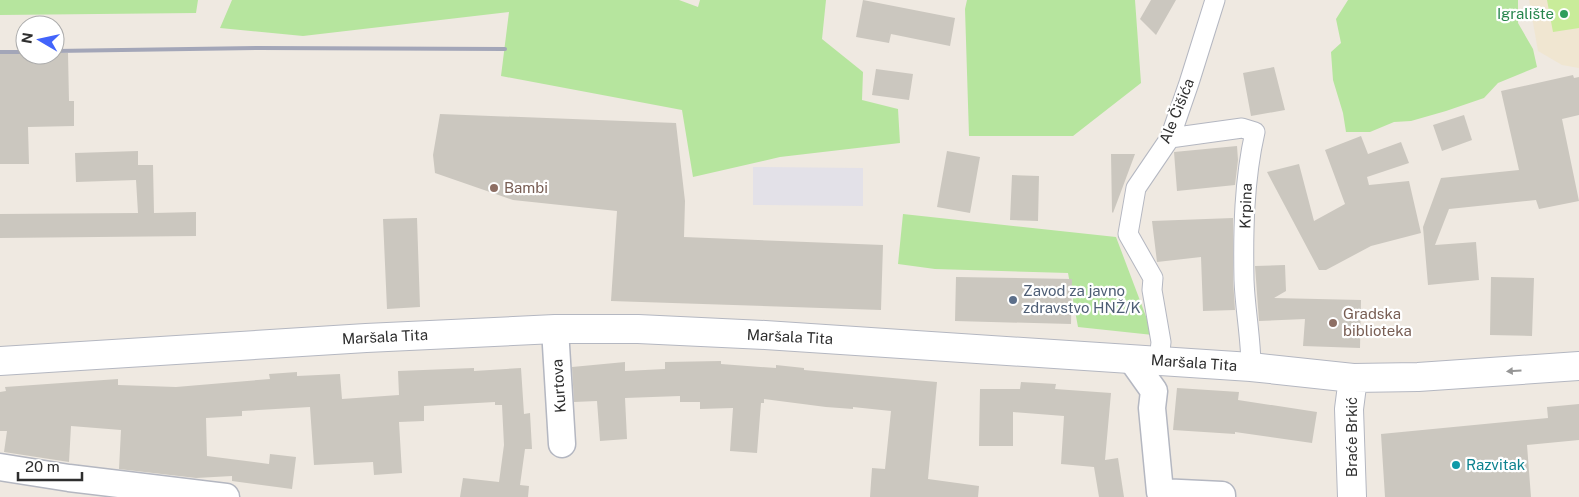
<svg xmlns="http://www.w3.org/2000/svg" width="1579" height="497" font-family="'Public Sans',sans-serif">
  <rect width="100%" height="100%" fill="#efe9e1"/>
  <!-- industrial -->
  <path fill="#e3e1e8" d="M753,167L863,168V206L753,205Z"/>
  <!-- education -->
  <path fill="#f0e6d1" d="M1529,0H1579V68L1562,65L1538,51Z"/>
  <!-- green -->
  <path fill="#b6e59e" d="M0,0H198L196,13L0,15Z
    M232,0H679L698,7L700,0H826L822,39L863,72L862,100L898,109L900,143L780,157L693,177L682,110L501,76L509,12L303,36L220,28Z
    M967,0H1135L1141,83L1073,136H969L965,9Z
    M1348,0H1518V23L1533,49L1537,67L1498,83L1484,98L1446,111L1411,121L1394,122L1370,132H1346L1343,113L1333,80L1331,52L1341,43L1336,19Z
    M903,214L1116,237L1153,335L1078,327L1068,273L935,269L898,264Z"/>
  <!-- pitch -->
  <path fill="#c9ec9a" d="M1547,0H1579V28L1553,32Z"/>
  <!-- building -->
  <path fill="#cbc7bf" d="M863,0L955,18L950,46L891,34L889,43L856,37Z
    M1151,0H1176L1156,35L1140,19Z
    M25,53V55H55V53H68L69,101H74V126L28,127L29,164H0V54Z
    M1274,67L1285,110L1251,116L1243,73Z
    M876,69L913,74L909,100L872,95Z
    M1573,75L1574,78L1579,77V115L1562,119L1579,201L1539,209L1536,200L1449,209L1435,245L1476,242L1479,280L1428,285L1423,227L1441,178L1519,170L1501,91Z
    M440,114L676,123L685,201L684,237L883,245L881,310L611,301L617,211L513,200L435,173L433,155Z
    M1464,115L1472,140L1442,151L1433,125Z
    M1361,136L1368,154L1401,142L1409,163L1367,177L1369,185L1409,181L1421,233L1371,246L1326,270H1319L1267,172L1299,164L1314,221L1345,204L1325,150Z
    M1237,146L1238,160L1235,185L1177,191L1174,152Z
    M138,151V165H153L154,213L196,212V236L0,238V214L138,213L136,180L76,182L75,153Z
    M947,151L980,157L970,213L937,207Z
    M1111,154H1135L1113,213L1112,212Z
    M1012,175L1039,176L1038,221L1010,220Z
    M417,218L420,307L387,309L383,219Z
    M1233,218V280L1235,310L1203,311L1201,257L1157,262L1152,221Z
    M1285,265L1286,291L1274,298L1361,300L1360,348L1303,346L1305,319L1259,321L1255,266Z
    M956,277L1072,279L1071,324L955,321Z
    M1491,277L1534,278L1532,336L1490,335Z
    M721,361V364L776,368V365L804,368V370L937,382L928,479L979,486L978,497H870L872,468L885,469L891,411L853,407V409L826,407L764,399V403H761L757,453L730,451L733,408L700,409V402H680V396L625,398L627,439L600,441L597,401L574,402L572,367L625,362V371L665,369V362Z
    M474,368V371L521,368L524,414L530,413L532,449H525L520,485L529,486L528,497H460L463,478L499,482L504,445L502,405H495V402L424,406V421L399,422L402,473L374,475L373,462L314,465L310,407L242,411V416L206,418L207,456L269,464L270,454L296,457L292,489L232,481V476L196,478L119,469L121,430L71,426L69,462L4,452L7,431H0V392L6,391L5,387L118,379V385L176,387L270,379L269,374L297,372V376L340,374L342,399L399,395L398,371Z
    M1021,382L1056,384L1055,389L1111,393L1105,460L1118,458L1124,497H1099L1094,467L1061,464L1064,416L1013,412V446H979L980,389H1020Z
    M1177,388L1239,392L1238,400L1317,412L1312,443L1235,432V434L1173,430Z
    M1579,404V440L1527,445L1531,497H1385L1381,434L1548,418L1547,407Z"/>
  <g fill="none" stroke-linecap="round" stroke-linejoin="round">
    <!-- pedestrian casing -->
    <g stroke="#b4b7c1" stroke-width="21">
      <path id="pedestrian" d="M1170,138L1242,128L1255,132C1244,180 1243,231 1244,280C1245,309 1251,338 1251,367
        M1159,361L1161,342L1152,290L1153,278L1128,234L1136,188L1170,138L1189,83L1215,0"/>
    </g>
    <!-- minor casing -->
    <g stroke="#b4b7c1" stroke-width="29">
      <path id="minor" d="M555,329L562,444
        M1132,360L1154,391L1152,408L1160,492L1222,495V497
        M0,467L69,478L226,497"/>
    </g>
    <!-- tertiary casing -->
    <g stroke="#b4b7c1" stroke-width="30">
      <path id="tertiary" d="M0,361L366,338L555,329H638L765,335L1251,367L1353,378L1418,377L1579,366
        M1352,497L1349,409L1353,378"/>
    </g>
    <!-- pedestrian -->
    <use href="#pedestrian" stroke="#fff" stroke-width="19"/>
    <!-- minor -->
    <use href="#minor" stroke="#fff" stroke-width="26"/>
    <!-- tertiary -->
    <use href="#tertiary" stroke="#fff" stroke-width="28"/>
    <!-- rail -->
    <path stroke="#a3a6b8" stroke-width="4" d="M55,51L259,48L505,49
      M0,52H25"/>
  </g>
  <!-- one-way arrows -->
  <defs><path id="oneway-solid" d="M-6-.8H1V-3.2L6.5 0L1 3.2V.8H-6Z" transform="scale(1.25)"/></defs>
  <use fill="#969696" href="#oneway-solid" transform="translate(1514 371) rotate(176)"/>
  <!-- markers -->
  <circle fill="#2e9e5b" stroke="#fff" stroke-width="2" cx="1564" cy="14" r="5"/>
  <g fill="#8d6e63" stroke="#fff" stroke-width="2">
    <circle cx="494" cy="188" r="5"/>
    <circle cx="1333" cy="323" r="5"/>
  </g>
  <circle fill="#5c6f8a" stroke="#fff" stroke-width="2" cx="1013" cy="300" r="5"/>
  <circle fill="#0f9aa8" stroke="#fff" stroke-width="2" cx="1456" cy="465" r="5"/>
  <g text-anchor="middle" stroke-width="4.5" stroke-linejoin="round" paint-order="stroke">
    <!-- leisure labels -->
    <g font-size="15" fill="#27864d" stroke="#fff" text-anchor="end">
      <text x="1554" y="19">Igralište</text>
    </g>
    <!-- street labels -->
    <g font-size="15" fill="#2e2e2e" stroke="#fff">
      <text transform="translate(1177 111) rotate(-68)" y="5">Ale Čišića</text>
      <text transform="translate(1246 206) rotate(-88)" y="5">Krpina</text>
      <text transform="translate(385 337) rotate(-3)" y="5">Maršala Tita</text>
      <text transform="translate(790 337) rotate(3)" y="5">Maršala Tita</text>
      <text transform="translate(1194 363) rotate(4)" y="5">Maršala Tita</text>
      <text transform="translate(559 386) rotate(-94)" y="5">Kurtova</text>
      <text transform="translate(1352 437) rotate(-90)" y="5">Braće Brkić</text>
    </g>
    <!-- education labels -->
    <g font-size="15" fill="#785e54" stroke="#fff" text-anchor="start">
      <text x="504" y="193">Bambi</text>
      <text x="1343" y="319">Gradska<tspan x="1343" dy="17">biblioteka</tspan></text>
    </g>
    <!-- service labels -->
    <g font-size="15" fill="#4e5e75" stroke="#fff" text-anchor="start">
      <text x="1023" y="296">Zavod za javno<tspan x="1023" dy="17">zdravstvo HNŽ/K</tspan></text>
    </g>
    <!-- culture labels -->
    <g font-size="15" fill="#0d838f" stroke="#fff" text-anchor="start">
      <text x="1466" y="470">Razvitak</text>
    </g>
  </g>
  <!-- north arrow -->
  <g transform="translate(40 40) rotate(279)"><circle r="24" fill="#ffffff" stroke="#ababab"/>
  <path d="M0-4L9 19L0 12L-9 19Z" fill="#4264fb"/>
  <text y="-8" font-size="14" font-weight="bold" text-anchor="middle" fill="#2e2e2e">N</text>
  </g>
  <!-- scale -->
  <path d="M18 472v8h64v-8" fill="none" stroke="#2e2e2e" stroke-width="2.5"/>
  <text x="25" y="472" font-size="15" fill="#2e2e2e" stroke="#ffffff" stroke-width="4" paint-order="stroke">20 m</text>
</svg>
